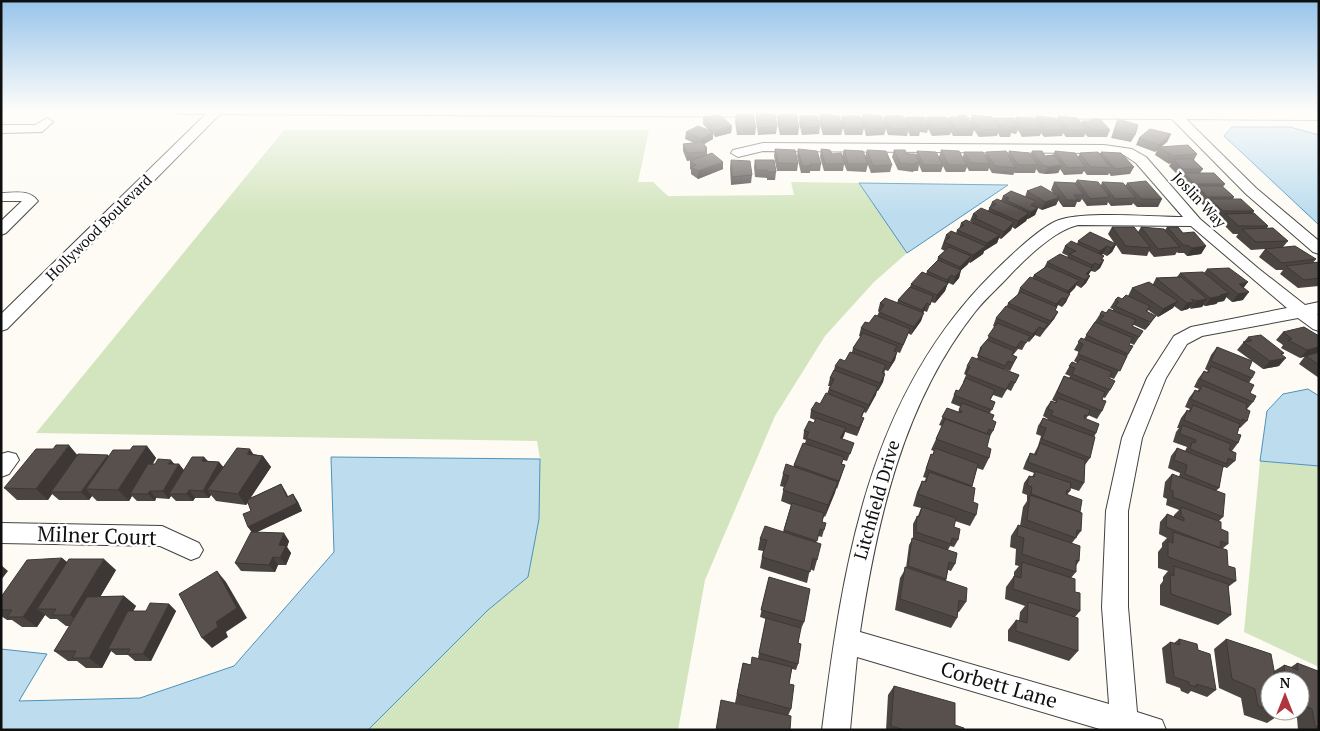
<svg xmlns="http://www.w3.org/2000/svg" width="1320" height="731" font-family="'PT Serif',serif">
  <rect width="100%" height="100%" fill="#fdfbf3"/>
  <!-- green -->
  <path fill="#d3e5bf" d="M284,130H649L638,182H653L668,196L794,195L791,182L859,183L907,253L874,282L825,336L775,416L705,580L678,730H368L488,610L528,577L540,459L537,441L36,433Z
    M1260,461L1319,466V667L1244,632Z"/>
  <!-- water -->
  <path fill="#bdddef" stroke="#4c92be" d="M1232,127H1290L1319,135V225L1224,136Z
    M859,183L1008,185L907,253Z
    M1308,389L1319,396V466L1260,461L1267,411L1283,394Z
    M331,457L540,459L539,519L528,577L488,610L368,730H1V649L47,654L19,701L140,698L234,666L334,552Z"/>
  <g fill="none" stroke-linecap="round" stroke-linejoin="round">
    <!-- minor casing -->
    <g stroke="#424242" stroke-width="2">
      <path id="minor" d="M172,110L1319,112V120L1186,119L1256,188L1319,241V254L1313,252L1246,194L1172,119L220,114L7,329L1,331V314L206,114H178Z
        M47,118L53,122L42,132L1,133V125H35Z
        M763,143L1104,145L1132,149L1146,157L1200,219L1259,269L1305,305L1319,302V314H1317L1319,316V331L1313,329L1298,318L1202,336L1187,344L1166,378L1142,438L1128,511V607L1137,712L1162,720L1166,730H1103L857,657L850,730H822C843,564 868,398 991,275C1005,261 1041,226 1059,220C1085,211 1152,217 1183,217L1136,163L1124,155L1104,153L763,151L738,157L731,153L733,150ZM1078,225L1191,226L1287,308L1191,327L1174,336L1147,378L1122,438L1106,511L1102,607L1109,704L860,632C877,520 903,403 975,312C985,299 998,288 1009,276C1025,259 1055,230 1078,225Z
        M1,193C15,193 29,189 38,201L6,233L1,235V221L22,201H1Z
        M8,452L16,454L19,460L9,474L1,477V454Z
        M1,523L162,526L199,543L203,550L199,557L191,560L160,546L1,543Z"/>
    </g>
    <!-- minor -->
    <use href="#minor" fill="#fff" fill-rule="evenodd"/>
  </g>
  <!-- wall -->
  <path fill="#4b4542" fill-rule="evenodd" d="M756,113L777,127L776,134L758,135L756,120Z
    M820,114L841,122L842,116L861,121L863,114L883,122L885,116H894V115L905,121L906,117L926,121L927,117L948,120L949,117H958V115L970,122L972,115L994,121L995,118L1015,121L1016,117L1035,119L1036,116L1057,119L1058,116L1081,123L1082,121H1091L1092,119L1110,130L1107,137H1088L1085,134L1084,137H1066L1063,133L1062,136L1044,137L1041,133L1040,136L1022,137L1018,130L1016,134L1011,133L1010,137H1000L998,133L997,136L979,137L974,130L972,136H953L951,132L950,135L932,136L928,129L927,133L920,132L919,136H910L908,131L907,136L888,135L886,129L884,135L866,136L864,128L862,135H845L843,128L841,135H823L819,121Z
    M736,115L756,128L755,135H737L735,122Z
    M778,115L799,128L798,135H780L777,122Z
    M800,116L820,127L819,134L802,135L799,123Z
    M703,117L732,126L731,133L715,137L713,134V139L704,144L707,148V155L723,169L698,179L691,174V170L690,169V161L694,160L687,161L683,151V144L694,143L685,139L686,132L709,131L703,124Z
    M1118,119L1135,135L1131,142L1111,138L1115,126Z
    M1171,134L1167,142L1160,147L1197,154L1194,160L1203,169L1200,173L1225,184L1223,187L1234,197L1233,199L1254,211L1253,213L1268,226L1267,228L1288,241L1283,247L1316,259L1313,263L1319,262V286L1298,288L1280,274L1283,270H1276L1259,257L1265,249L1251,250L1236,237L1238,234H1233L1220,221L1222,219H1218L1206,207L1207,205H1203L1193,193L1194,191H1190L1180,181L1182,176H1179L1169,166L1171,163L1169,164L1155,155L1157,150L1155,152L1136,145L1139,138Z
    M775,149L798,164L797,171H777L774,156Z
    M798,149L821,164L820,171H810V173H801L797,156Z
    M821,149L832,154L842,156L844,150L868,164L866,172L847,171L844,164L843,171H824L820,157Z
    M867,150L892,165L890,172L871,173L865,157Z
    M894,150L916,155L917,151L939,157L941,150L963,157L964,152L985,155L986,152L1008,155L1009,151L1030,155L1032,151L1045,156L1053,155L1055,151L1078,157L1080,153L1100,154L1101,152L1134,167L1130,174L1111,176L1109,173L1108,175H1087L1084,171L1082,174L1064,175L1060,169L1058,173L1045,174L1039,173L1036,169L1035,173H1015V172L1013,175L992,173L989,168L988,171H969L967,167L965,172H946L943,166L941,172H922L919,165L918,171H914L913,172L898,170L892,157Z
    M731,160L752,175L751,183L731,185L730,168Z
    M755,160L776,172L775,180H767V178L755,177L754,167Z
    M1077,180L1101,185L1102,182L1126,185L1127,183L1162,199L1158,207H1137L1133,203L1132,205L1111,206L1108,202L1107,205L1087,206L1082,199L1080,202H1077L1075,207H1063L1058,200L1056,205L1042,210L1038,208L1035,215L1028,219H1027L1026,221L1015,229L1012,227L1011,230L1001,239L999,238L997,243L984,251L983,254L970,263L969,262L968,264L961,270L959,278L953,285L949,283L947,285L945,291L935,303L931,302L927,312L924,311L923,313L921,321L911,335L908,333L900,353L895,351V352H897L895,360L888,371L885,370L883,382L878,391H877L866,413L864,412L862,417L864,418L861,426L857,436L845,432L842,439L851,451L847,461L843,460L842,464L845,465L837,489L836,488L825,517L824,516L822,522L824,530L822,537L818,536L816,543L817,560L814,571L810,569L807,583L760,568L763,551L758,550L760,539L783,532L791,505L781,501L784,487L780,486L783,474L793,467L805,443L806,440L803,439L804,431L814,423L815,420L810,418L811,410L820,404L827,394L830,386H828L830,378L834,370L835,366L845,361L852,352L853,348L861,337L859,336L861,328L869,323L877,316L879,312L878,311L880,303H897L898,300L910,287L911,284L926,274L927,271L937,262L938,257L945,251L941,249L946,235L956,233L957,230L959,229L961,223H973L970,221L973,214L988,211L992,202L1001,201L1003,196L1025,197L1027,191L1054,194L1051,190L1054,182L1075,183Z
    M1112,227L1138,232L1141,227L1165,230L1167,227L1183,233L1206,246L1201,254L1187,256L1184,253H1178L1177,252L1175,255L1154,257L1149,251L1147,256L1122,254L1116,245L1112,252L1107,256L1103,254L1101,255L1104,256L1102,260H1104L1100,268L1095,272L1091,271H1090L1088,275L1090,276L1086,283L1081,288L1076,285L1069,294L1066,302L1062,307L1058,305L1057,307L1055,310L1058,312L1054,319L1046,329L1040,337L1035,335L1029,342L1027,341L1022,350L1018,349L1013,355L1017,357L1010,371L1004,369V370L1019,375L1011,391L1007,389L1002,398L993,395L990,400L995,402L990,413L992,420L993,431L989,438L987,447L989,458L983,470L977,468L972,487L973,502L976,515L970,526L955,521L954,527L958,540L954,547L950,546L948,550L955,564L951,571L948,570L946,581L966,602L959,612H958L957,618L951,628L895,610L900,578L906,568L909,545L913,538V524L917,516H918L921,508L913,506L917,492L922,481L924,482L926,478L923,477L931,454L932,455L934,451L931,450L942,426L939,425L947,408L958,412L961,407L951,403L954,395L959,391L964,382H963L966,375L964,374L967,366L977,359L978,356H977L980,348L986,341L995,327L993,326L996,318L1007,306L1008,303L1017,296L1020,288L1032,278L1034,275L1044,268L1047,262L1067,257L1068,256L1062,253L1065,246L1077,244L1078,241L1115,244L1108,234Z
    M1207,269L1244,288L1243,300L1232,302L1226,297L1224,301L1218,302L1216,304L1205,306L1203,305L1202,307L1189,308L1188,309L1181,311L1174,306L1173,308L1158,317L1148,310L1147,312L1150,324L1145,330L1134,325L1132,326L1143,331L1134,345L1130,343L1129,345L1133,346L1114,379L1109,377V378L1110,390L1105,398L1103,397L1102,400V411L1097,419L1088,415L1086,419L1096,433L1094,437L1090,458L1085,465L1084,483L1079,491L1070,488V491L1067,495L1080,512L1081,531L1072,543L1079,561L1076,566V572L1071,578L1080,611L1075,617L1078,651L1069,661L1008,641V630L1016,620L1019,621L1020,612L1025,606L1005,599L1006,587L1014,576V572L1019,566L1015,565L1016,549L1010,547L1011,536L1018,525L1020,526L1023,507L1027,501V495L1022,493L1024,483L1029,476L1032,477L1034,473L1023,469L1026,461L1030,453L1034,454L1038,446L1041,436L1036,434L1038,426L1043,418L1048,420V419L1043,416L1046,408L1051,401L1055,402H1056L1052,400L1064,376L1069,378L1070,376L1065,374L1072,362L1077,364V363L1074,361L1079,352L1074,350L1081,338L1084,339L1100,314L1113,310V309L1110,308L1115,300L1122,299L1128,296L1132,288L1153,284L1156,278L1177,277L1180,273H1204Z
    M1283,332L1319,336V378L1299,364L1305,356L1300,358L1281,348L1283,345L1276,340Z
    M1248,337L1284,353L1282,355L1279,366L1263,369L1237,350Z
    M1217,347L1249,369L1252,378L1249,383L1250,393L1253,402L1247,409V421L1240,428H1239L1237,434L1238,443L1232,451L1235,461L1227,468L1224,467L1222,469L1219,488L1216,491L1223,517L1219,521L1221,529L1228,544L1222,549L1228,566L1236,581L1228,587L1231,615L1218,625L1160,605V585L1163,581V577L1168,571L1158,568V552L1162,547V543L1167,538L1159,534L1160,522L1167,514L1174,517V515L1179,510L1166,505L1167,499L1163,497L1165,482L1172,474L1179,477L1180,473L1168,468L1171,456L1177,448L1185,451L1187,447L1173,442L1176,432L1179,428H1177L1181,418L1187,410L1188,411L1190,409L1185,407L1189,398L1195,390L1197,391L1199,389L1194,387L1198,379L1204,371L1206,372L1208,371L1205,369L1211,355Z
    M147,446L156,458L153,464H179L184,470L204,457L208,461L219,462L223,467L253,454L263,456L271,467L250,498L281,484L288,497L293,494L298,502L302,511L257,532L289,541L287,547L291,553L286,565H278L275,572L241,571L235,563L252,532L248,527L251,511L248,503L246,505L216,501L211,495L209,498H195L193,501H176L171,496L169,499L156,498L155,501H137L132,496L129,501H97L92,496L89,500H59L52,494L48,500H17L4,488L78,455L109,456Z
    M62,558L67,562L116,570L100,597L124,596L136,606L133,611H146L169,604L176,611L151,661H135L128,655H116L111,651L102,668H86L77,661H68L54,651L70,626H66L57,619H50L45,615L37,627H22L12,620H7L1,616V597Z
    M769,577L804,622L801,629H800L798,643V664L796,670L792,669L789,684L791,709L788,716L735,703L743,663L751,665L758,658L766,619L760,617Z
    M1179,639L1198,650L1216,690L1207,697L1191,691L1188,694L1181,691L1180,688L1166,683L1162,648L1170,642L1174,643Z
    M1226,639L1274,671L1284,665L1291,667L1297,663L1319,677V730H1298L1297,718L1293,716L1290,718L1281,714L1267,723L1244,715L1241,698L1219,688L1214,649ZM1270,681H1300V711H1270Z
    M894,686L955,725L964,730H886L888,695Z"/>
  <!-- shaded-wall -->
  <path fill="#3d3836" d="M732,126L731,133L715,137L716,130Z
    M713,132V139L701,146V139Z
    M1171,134L1167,142L1160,148L1159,147L1155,152L1159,145Z
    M723,162V169L698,179V171Z
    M1062,165L1058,173L1045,174L1048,167Z
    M1060,197L1056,205L1042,210L1045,202Z
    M1038,208L1035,215L1028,219L1031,212Z
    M1029,213L1026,221L1015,229L1018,221Z
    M1014,222L1011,230L1001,239L1004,232Z
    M1000,235L997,243L984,251L983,254L970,263L973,255L985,247L987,243Z
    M1116,244L1112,252L1107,256L1111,248Z
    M1107,246L1103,254L1096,259L1100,251Z
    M1206,246L1201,254L1187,256L1192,248Z
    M971,256L968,264L957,274L960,267Z
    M1104,260L1100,268L1095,272L1099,265Z
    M1095,263L1091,271L1088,276L1086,274L1089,271L1092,265Z
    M961,270L959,278L953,285L955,277Z
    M951,275L945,291L935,303L937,295L945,286L947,280Z
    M1090,276L1086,283L1081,288L1085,280Z
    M1079,280L1075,288L1064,299L1068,291Z
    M1248,282L1242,290L1239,284Z
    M1249,292L1243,300L1232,302L1238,294Z
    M1229,293L1224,301L1218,302L1216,304L1205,306L1210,298L1220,295Z
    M1070,294L1066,302L1062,307L1066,299Z
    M1062,298L1058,305L1052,312L1056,304Z
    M1207,299L1202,307L1190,309L1196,301Z
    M1178,301L1173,308L1158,317L1163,309Z
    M1194,302L1188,309L1181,311L1187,303Z
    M927,303L924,311L919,318L922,310Z
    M1058,312L1054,319L1046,329L1051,321Z
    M924,313L921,321L911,335L914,327Z
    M1156,316L1150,324L1145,330L1150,322Z
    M1039,327L1035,335L1029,342L1033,334Z
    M910,329L907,337L900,353L903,345Z
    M1319,347V353L1300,358L1307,350Z
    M897,352L895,360L888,371L891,363Z
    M1286,358L1279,366L1263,369L1270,361Z
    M885,374L883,382L878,391L880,383Z
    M878,387L876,395L866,413L869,405Z
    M864,418L861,426L857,436L859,428Z
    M846,428L844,436L838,446L840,438Z
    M69,445L79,457L51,492L52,494L48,500L36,489Z
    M147,446L156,458L133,494H130L132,496L129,501L118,490Z
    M250,449L258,461L247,454Z
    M108,455L115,463L86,489L92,496L89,500L81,492Z
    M263,456L271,467L246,505L238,494Z
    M204,457L210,465L202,461Z
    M171,460L177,467L168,464Z
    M219,462L225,469L207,490L211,495L209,498L203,491Z
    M179,464L185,472L169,494L171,496L169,499L163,491Z
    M838,482L835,493L825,517L828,505Z
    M281,484L286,492L292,505L287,497Z
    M189,490L195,498L193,501L187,494Z
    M150,491L156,498L155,501L148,494Z
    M293,494L298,502L302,511L253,534L248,527Z
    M284,533L289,541L287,547L291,553L286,565L280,558L279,545Z
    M273,557L278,565L275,572L269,565Z
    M62,558L75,569L37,609L45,615L37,627L23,617Z
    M104,559L116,570L83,626L70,615Z
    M1,565L8,571L1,580Z
    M217,571L226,582L247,618L226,632L228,637L212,648L202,638L216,622Z
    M124,596L136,606L112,649H108L111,651L102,668L89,658Z
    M169,604L176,611L151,661L143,654Z"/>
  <!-- building -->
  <path fill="#57504d" stroke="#3d3836" d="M756,113L775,115L777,127L759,128Z
    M753,114L756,128H737L736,115Z
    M796,114L799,128H781L778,115Z
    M820,114L839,116L843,128H824Z
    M863,114L881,116L886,128H868Z
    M720,115L732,126L716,130L703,117Z
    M894,115L903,116L909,129L890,128L885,116H895Z
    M958,115H966L974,129H955L949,117H959Z
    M972,115L992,117L999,129L981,130Z
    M800,116H817L820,127L803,128Z
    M842,116H860L864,128H846Z
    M1036,116L1055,118L1065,129L1047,130Z
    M1058,116L1077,118L1087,130H1069Z
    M906,117H924L929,126L919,125L921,129H912Z
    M927,117H946L952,128L934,129Z
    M1016,117L1034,118L1043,129L1025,130Z
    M995,118H1013L1019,127L1010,126L1012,130H1003Z
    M1092,119H1100L1110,130H1092L1082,121H1093Z
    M1118,119L1138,125L1135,135L1114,131Z
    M698,126L713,132L701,139L686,132Z
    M1150,129L1171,134L1159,145L1139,138Z
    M702,142L707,148L705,149L706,152L687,153L683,144Z
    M1188,145L1197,154L1173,156L1159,147Z
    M775,149L795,150L798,164L778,163Z
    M798,149L817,151L821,164H810L811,166H802Z
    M821,149L830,150L832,154L841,153L845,164H825Z
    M844,150L863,151L868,164H848Z
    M867,150L886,151L892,165L873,166Z
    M894,150H905L907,154H915L920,163H914L915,165L900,163Z
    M941,150L959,151L967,165H948Z
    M917,151L936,152L943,165H924Z
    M1006,151L1016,168L995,166L986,152Z
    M1009,151L1029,153L1038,165H1018Z
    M1032,151H1042L1045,156L1054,155L1062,165L1048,167L1042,165Z
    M1055,151L1075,153L1086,167L1067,168Z
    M964,152H983L990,164L971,163Z
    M1098,152L1111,168L1090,167L1080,153Z
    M1101,152L1121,153L1134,167L1115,169Z
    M712,153L723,162L698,171L691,167L696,165L690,161Z
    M1173,159H1192L1203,169H1183Z
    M731,160L750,161L752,175L732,177Z
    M755,160H774L776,172H768L767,170H756Z
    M1184,173H1214L1225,184H1194Z
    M1077,180L1098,182L1110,197L1090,199Z
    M1146,181L1162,199H1141L1127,183Z
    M1054,182L1075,183L1084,195H1074L1078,200H1067Z
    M1102,182L1123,183L1136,198L1115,199Z
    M1041,186L1060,197L1045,202L1027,191Z
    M1198,186H1222L1234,197H1207Z
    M1011,191L1036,201L1031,205L1038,208L1031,212L1006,200L1009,198L1003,196Z
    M997,199L1029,213L1018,221L989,208L996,204L992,202Z
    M1210,199H1241L1254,211H1223Z
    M981,208L1014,222L1004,232L975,218L977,216L973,214Z
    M1254,213L1268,226H1239L1225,214Z
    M966,220L1000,235L987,243L957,230L964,225L961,223Z
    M1112,227H1134L1151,248L1126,246Z
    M1141,227L1164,229L1180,247L1158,249Z
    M1167,227H1178L1183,233L1194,232L1206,246L1192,248L1189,246L1183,245Z
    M1273,228L1288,241L1256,242L1242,229Z
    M951,231L986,246L973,255L944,242L950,237L946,235Z
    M1090,232L1116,244L1111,248L1107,246L1100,251L1078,241Z
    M1071,241L1104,256L1101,259L1104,260L1099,265L1095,263L1092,265L1069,254L1076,251L1065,246Z
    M1295,246L1316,259L1282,263L1265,249Z
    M949,247L971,256L960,267L938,257Z
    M1060,254L1092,268L1086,274L1090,276L1085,280L1047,262Z
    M938,260L961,270L955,277L951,275L947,280L927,271Z
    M1319,262V278L1304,280L1286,266Z
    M1047,266L1079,280L1068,291L1034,275Z
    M1229,268L1248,282L1239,284L1249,292L1238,294L1207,269Z
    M922,272L948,283L937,295L911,284Z
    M1203,272L1229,293L1220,295L1222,296L1210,298L1180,273Z
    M1030,277L1070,294L1066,299L1062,298L1056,304L1020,288Z
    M1181,277L1207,299L1196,301L1191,299L1194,302L1187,303L1183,300L1156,278Z
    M1149,282L1178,301L1163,309L1132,288Z
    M910,287L933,296L930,305L927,303L922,310L898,300Z
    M1021,292L1057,307L1055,310L1058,312L1051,321L1008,303Z
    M1126,295L1150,306L1146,311L1156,316L1150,322L1115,306L1119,302L1115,300L1118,297L1122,299Z
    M885,298L924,313L914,327L879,312L884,305L880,303Z
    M1006,306L1048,324L1044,329L1039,327L1033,334L996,318Z
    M1109,309L1136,320L1132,326L1143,331L1139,337L1100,320L1104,316L1100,314L1102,311L1106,313Z
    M875,315L910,329L903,345L861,328L865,322L869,323Z
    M1095,322L1133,338L1129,345L1133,346L1128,354L1086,335Z
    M997,323L1030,336L1026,343L1021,341L1016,348L988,336Z
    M1304,327L1319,336V347L1307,350L1288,340L1292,339L1283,332Z
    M863,333L897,346L894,351L897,352L891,363L853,348Z
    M1261,335L1284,353L1281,354L1286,358L1270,361L1243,342L1252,341L1248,337Z
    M1081,338L1127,356L1120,371L1078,354L1083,344L1078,342Z
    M987,340L1014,351L1012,355L1017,357L1013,363L1008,361L1005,366L978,355L982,348H980Z
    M1217,347L1252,361L1249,369L1255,372L1252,378L1211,361Z
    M850,352L886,365L882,373L885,374L880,383L835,366L840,359L845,361Z
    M1319,352V365L1306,356Z
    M972,357L1019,375L1015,383L1011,381L1006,390L966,374L970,367L967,366Z
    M1080,359L1112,372L1109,378L1115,381L1110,390L1072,374L1075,368L1069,366L1072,362L1077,364Z
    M1211,366L1254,385L1250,393L1256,396L1253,402L1200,379L1204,371L1208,373Z
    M834,370L878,387L869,405L829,389L834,379L830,378Z
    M1064,376L1105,392L1102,400L1106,401L1102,411L1057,392Z
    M966,378L995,390L990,400L995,402L992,410L954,395L956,390L959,391Z
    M1202,385L1247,404L1246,409L1250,411L1247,421L1242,419V421L1191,399L1195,390L1199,392Z
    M826,393L865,408L861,417L864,418L859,428L811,410L816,402L820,404Z
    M1058,398L1090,410L1088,416L1085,415L1084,418L1099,424L1096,433L1051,415L1053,411L1048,409L1051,401L1056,403Z
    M962,403L994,415L992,420L996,422L993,431L989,429L987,434L942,417L947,408L961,413L962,411L959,410Z
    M1193,405L1240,424L1237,434L1241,435L1238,443L1184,420L1187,410L1190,412Z
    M816,418L846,428L840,438L854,443L850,454L806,438L809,432L804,431L809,421L814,423Z
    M1043,418L1095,437L1090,458L1042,439L1046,428L1040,426Z
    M945,419L990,435L987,447L991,449L989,458L936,439Z
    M1182,425L1231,444L1229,450L1236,453L1235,461L1228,458L1227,464L1190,449L1192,442L1195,443L1196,440L1180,434Z
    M803,443L844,457L841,464L845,465L839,481L794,465Z
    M1040,443L1085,460L1084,483L1028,462L1030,453L1036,455Z
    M56,445H69L36,489L4,488L36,449H53Z
    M133,446H147L118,490L86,489L113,450H130Z
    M237,448L250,449L247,454L263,456L238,494L207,490Z
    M935,448L978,464L972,486L926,469L931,454L933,455Z
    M1177,448L1223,466L1219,488L1185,474L1187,465L1174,460Z
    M78,454L108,455L81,492H51Z
    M192,457H204L202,461L219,462L203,491L189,490L187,494H169Z
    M158,459L171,460L168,464H179L163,491H150L148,494H130L148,464H155Z
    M786,464L838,482L828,505L783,490L789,476L783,474Z
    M1035,471L1071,483L1070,491L1067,490L1066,494L1082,500L1080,512L1031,494L1032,487L1027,485L1029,476L1034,477Z
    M929,472L975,488L973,502L978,504L976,515L918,494L922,481L926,482Z
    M1172,474L1225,494L1223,517L1173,497V491L1170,490Z
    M281,484L287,497L293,494L297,503L248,527L243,514L251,511L247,500Z
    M1030,495L1082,513L1081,531L1077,530L1076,538L1027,520Z
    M792,503L824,513L822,522L826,523L824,530L820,529L817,541L784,530Z
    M922,507L956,518L954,527L960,529L958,540L952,538L951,544L916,532L917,516L919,517Z
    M1181,507L1221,522V529L1228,532V544L1221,541L1220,548L1166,527L1167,514L1184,521V518L1181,516Z
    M1018,525L1080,546L1079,561L1076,560V572L1022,554L1024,538L1017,536Z
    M765,526L821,544L817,560L813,558L810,572L762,557L767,540L760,539Z
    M251,532L284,533L279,545L286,546L280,558L273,557L269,565L235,563Z
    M1173,532L1227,550L1228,566L1235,568L1236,581L1168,557V541L1173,543Z
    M912,538L957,553L955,564L949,562L946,579L908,566Z
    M62,558L23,617H7L12,610H1V597L27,560Z
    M69,559H104L70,615H52L56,609H37Z
    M1022,562L1075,579V592L1080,593V611L1013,589L1014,576L1021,578Z
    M1174,566L1228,584L1231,615L1171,594L1170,574L1174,576Z
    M905,567L967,588L966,602L959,600L957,618L900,599Z
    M217,571L237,608L216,622L218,627L202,638L179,594Z
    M769,577L810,589L804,622L761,610Z
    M124,596L89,658H72L76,651H54L87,597Z
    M1028,602L1078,618V651L1016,631V620L1027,623Z
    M150,603L169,604L143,654H127L130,649H108L128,611H146Z
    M766,618L801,628L798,643L801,644L798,664L759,653Z
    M1179,639L1197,644L1198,650L1210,654L1216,690L1196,684L1197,687L1189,685V682L1174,677L1170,642L1180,645Z
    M1226,639L1271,654L1276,681H1270V710L1258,706L1255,689L1232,679Z
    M752,657L792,667L789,684L794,685L791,709L737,694L743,663L751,665Z
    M1297,663L1318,671L1319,677V727L1315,726L1312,709L1305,706L1306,709L1300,706V681H1286L1284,665L1298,670Z
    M894,686L955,703V725L964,728V730H905L891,726Z
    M721,700L791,716L790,730H716Z
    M1274,711H1282V714Z"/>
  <!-- sky -->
  <linearGradient id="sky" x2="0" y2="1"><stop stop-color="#97c4eb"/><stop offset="0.52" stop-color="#fefdfa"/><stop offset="1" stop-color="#fefdfa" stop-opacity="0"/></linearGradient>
  <rect width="1320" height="213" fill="url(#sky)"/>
  <g text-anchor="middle" stroke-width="5" stroke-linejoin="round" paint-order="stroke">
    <!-- far-street labels -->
    <g font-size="15" fill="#0f0f0f" stroke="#fff">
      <text transform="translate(1199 200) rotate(47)" y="5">Joslin Way</text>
      <text transform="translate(99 228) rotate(-45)" y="5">Hollywood Boulevard</text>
    </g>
    <!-- street labels -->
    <g font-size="18" fill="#0f0f0f" stroke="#fff">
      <text transform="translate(877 500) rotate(-74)" y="6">Litchfield Drive</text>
    </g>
    <!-- near-street labels -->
    <g font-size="21" fill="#0f0f0f" stroke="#fff">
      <text transform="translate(97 536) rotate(2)" y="7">Milner Court</text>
      <text transform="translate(999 685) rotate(16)" y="7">Corbett Lane</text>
    </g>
  </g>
  <!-- border -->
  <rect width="1320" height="731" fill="none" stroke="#0f0f0f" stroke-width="5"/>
  <!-- north arrow -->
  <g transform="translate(1285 696)"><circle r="24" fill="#ffffff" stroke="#9f9f9f"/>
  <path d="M0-4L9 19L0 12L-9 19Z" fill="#b0363d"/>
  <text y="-8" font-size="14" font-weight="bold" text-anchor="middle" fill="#0f0f0f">N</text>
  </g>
</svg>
